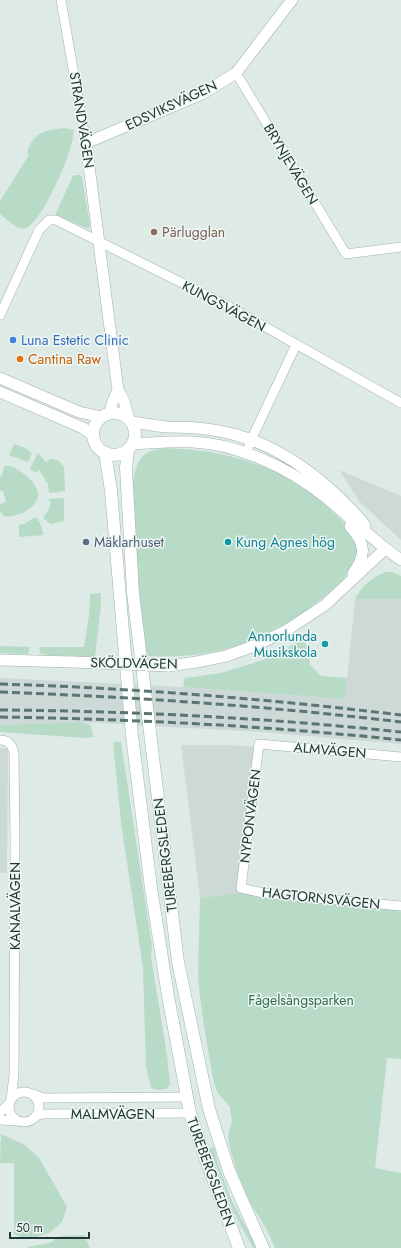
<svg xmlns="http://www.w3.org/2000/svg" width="401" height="1248" font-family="Jost,sans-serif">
  <rect width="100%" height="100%" fill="#deeae6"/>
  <!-- built -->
  <path fill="#ccd9d6" d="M339,470L401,496V540L360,502Z
    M355,599H401V744L261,732L82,722L0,725V678L183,687L345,699Z
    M181,745H230L256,747L238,893L200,898Z
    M0,748H8L7,873H0Z"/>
  <!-- green -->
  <path fill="#b7dbc7" d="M64,128L74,130C73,134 73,138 72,142C69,158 41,224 26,228C17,231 7,219 0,214V201L29,155L27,153C33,132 45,130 64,128Z
    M75,175H80L82,178L90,225L89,229L55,215L73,176Z
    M14,444L25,448L32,453L28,462L9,455Z
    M167,448C233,451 286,467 335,514C344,523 357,534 359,548C359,552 355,564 353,568C351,571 347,574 345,577C328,595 305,613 283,625C274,630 264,634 255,638C248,641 241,645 233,647C205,655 175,658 146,656C143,631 141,606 138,580C135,552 124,484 140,460C146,450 156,450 167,448Z
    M38,453L46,462L51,459L58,460L64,467L65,491L49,493L48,484L39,470L35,473L30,468Z
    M4,466C15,464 38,482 38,494C38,509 16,518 4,516L0,511V504L6,502L3,491H0V476H2Z
    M64,498V521L51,524L43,518L49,509L51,503L48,499Z
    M36,517L41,525L43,535L19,537V525L24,524Z
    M386,572H392L401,576V599H355C361,587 373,576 386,572Z
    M101,593V605L95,657L45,655L40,653L39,647H84L89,615L90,594Z
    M304,639L309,651L310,665L321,676L347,678L345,699L183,687L185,678L221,673L263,660Z
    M0,646L30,647L28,654L0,653Z
    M82,722L90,725L94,737L85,738L0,732V725Z
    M113,742H121L152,946L151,957L167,1055L170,1084L166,1089L157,1090L151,1088L146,1067L143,968L121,823Z
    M238,893L401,909V1059L387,1058L375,1168L401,1173V1248H275L267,1230L248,1199L236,1169L230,1148L228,1136L232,1120L230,1107L217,1092L213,1079L203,1020L198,979L200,898Z
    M1,1134L25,1145L39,1158L67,1207L62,1222L49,1233L34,1238H23L14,1234V1163H0Z
    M214,1147L218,1164L232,1201L257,1248H253L233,1211L213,1157L208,1149Z
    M84,1235L90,1248H28V1247L50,1243L61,1236Z"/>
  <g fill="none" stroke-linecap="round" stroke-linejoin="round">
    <!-- minor casing -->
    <g stroke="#a1b1ae" stroke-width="10">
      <path id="minor" d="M61,0L86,143
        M236,73L346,254L401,247
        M0,315L39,230L49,220H56L226,305L401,403
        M246,454L251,440L296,345
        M0,740C8,740 12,744 14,753L15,841L14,1075L11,1099
        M401,757L259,744L241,888L263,893L401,906
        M9 1107a15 15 0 1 1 30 0a15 15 0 1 1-30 0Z
        M33,1094L43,1098L187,1097
        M0,1113L9,1103
        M36,1116L42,1114L190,1113
        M0,1120L18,1121"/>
    </g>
    <!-- tertiary casing -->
    <g stroke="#a1b1ae" stroke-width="12">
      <path id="tertiary" d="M0,378L79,412L102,417
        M0,392L83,428L94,436
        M109,414L113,401L118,390
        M129,419L124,401L118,390L86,143L202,94L236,73L292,0
        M131,422C143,423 155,426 167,427C183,427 197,427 213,430C274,439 326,479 365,525
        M132,444C153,443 173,441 193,442C238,444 289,468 324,496C350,517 373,541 401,560
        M350,526C365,543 367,554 353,574
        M0,660L73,662
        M168,666L197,662L226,656L254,646L284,632L325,605L385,549"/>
    </g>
    <!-- secondary casing -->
    <g stroke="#9eb5b0" stroke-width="13">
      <path id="secondary" d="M93 434a21 21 0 1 1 42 0a21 21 0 1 1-42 0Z
        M128,449L126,468L133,593L178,962L209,1109L229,1171L263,1248
        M105,452L111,491L132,736L151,888L168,996L190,1113L206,1160L239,1248"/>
    </g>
    <!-- minor -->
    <use href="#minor" stroke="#fff" stroke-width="9"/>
    <!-- tertiary -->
    <use href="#tertiary" stroke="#fff" stroke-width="11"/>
    <!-- secondary -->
    <use href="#secondary" stroke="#fff" stroke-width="12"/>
    <!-- rail -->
    <path stroke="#5a7572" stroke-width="3" stroke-dasharray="8 4" stroke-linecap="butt" d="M0,684C134,688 268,699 401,715
      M0,692C134,697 268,706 401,722
      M0,710C134,711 268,718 401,732
      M0,717C134,719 268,726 401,740"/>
    <!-- tertiary-bridge casing -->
    <g stroke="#a1b1ae" stroke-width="12" stroke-linecap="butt">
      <path id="tertiary-bridge" d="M73,662L168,666"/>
    </g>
    <!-- tertiary-bridge -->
    <use href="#tertiary-bridge" stroke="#fff" stroke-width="11"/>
  </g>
  <!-- markers -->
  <circle fill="#8d6e63" stroke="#eef6f4" stroke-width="1.5" cx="154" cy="232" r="4"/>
  <circle fill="#3f7fe0" stroke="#eef6f4" stroke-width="1.5" cx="13" cy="340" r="4"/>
  <circle fill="#e8710a" stroke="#eef6f4" stroke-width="1.5" cx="20" cy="359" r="4"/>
  <circle fill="#5c6f8a" stroke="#eef6f4" stroke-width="1.5" cx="86" cy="542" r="4"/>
  <g fill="#0f9aa8" stroke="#eef6f4" stroke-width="1.5">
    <circle cx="228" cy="542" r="4"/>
    <circle cx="325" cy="644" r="4"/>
  </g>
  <g text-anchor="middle" stroke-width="3" stroke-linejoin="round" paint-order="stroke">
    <!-- street labels -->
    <g font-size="14" fill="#203936" stroke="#eef6f4">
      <text transform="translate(171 105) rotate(-25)" y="5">EDSVIKSVÄGEN</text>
      <text transform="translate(82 120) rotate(81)" y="5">STRANDVÄGEN</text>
      <text transform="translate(291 164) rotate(59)" y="5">BRYNJEVÄGEN</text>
      <text transform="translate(224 306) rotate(28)" y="5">KUNGSVÄGEN</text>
      <text transform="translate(134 663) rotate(1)" y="5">SKÖLDVÄGEN</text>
      <text transform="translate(330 750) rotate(5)" y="5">ALMVÄGEN</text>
      <text transform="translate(250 816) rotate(-83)" y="5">NYPONVÄGEN</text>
      <text transform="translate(165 855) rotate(-97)" y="5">TUREBERGSLEDEN</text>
      <text transform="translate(321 898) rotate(6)" y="5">HAGTORNSVÄGEN</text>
      <text transform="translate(15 906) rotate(-90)" y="5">KANALVÄGEN</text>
      <text x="113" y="1119">MALMVÄGEN</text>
      <text transform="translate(211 1172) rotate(70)" y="5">TUREBERGSLEDEN</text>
    </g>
    <!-- education labels -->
    <g font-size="14" fill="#785e54" stroke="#eef6f4" text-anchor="start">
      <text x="162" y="237">Pärlugglan</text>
    </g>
    <!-- shop labels -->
    <g font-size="14" fill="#366cbe" stroke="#eef6f4" text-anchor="start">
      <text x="21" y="345">Luna Estetic Clinic</text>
    </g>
    <!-- food labels -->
    <g font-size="14" fill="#c56008" stroke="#eef6f4" text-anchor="start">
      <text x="28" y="364">Cantina Raw</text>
    </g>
    <!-- service labels -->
    <g font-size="14" fill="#4e5e75" stroke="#eef6f4" text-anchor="start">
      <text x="94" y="547">Mäklarhuset</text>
    </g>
    <!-- culture labels -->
    <g font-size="14" fill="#0d838f" stroke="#eef6f4" text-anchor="start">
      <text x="236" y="547">Kung Agnes hög</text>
      <text x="317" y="641" text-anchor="end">Annorlunda<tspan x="317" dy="16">Musikskola</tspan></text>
    </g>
    <!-- park labels -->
    <g font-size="14" fill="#2b6f51" stroke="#eef6f4">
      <text x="301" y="1005">Fågelsångsparken</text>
    </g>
  </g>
  <!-- scale -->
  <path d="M10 1232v6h79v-6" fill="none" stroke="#203936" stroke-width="2"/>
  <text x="16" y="1232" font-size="12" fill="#203936" stroke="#eef6f4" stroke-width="3" paint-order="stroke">50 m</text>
</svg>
